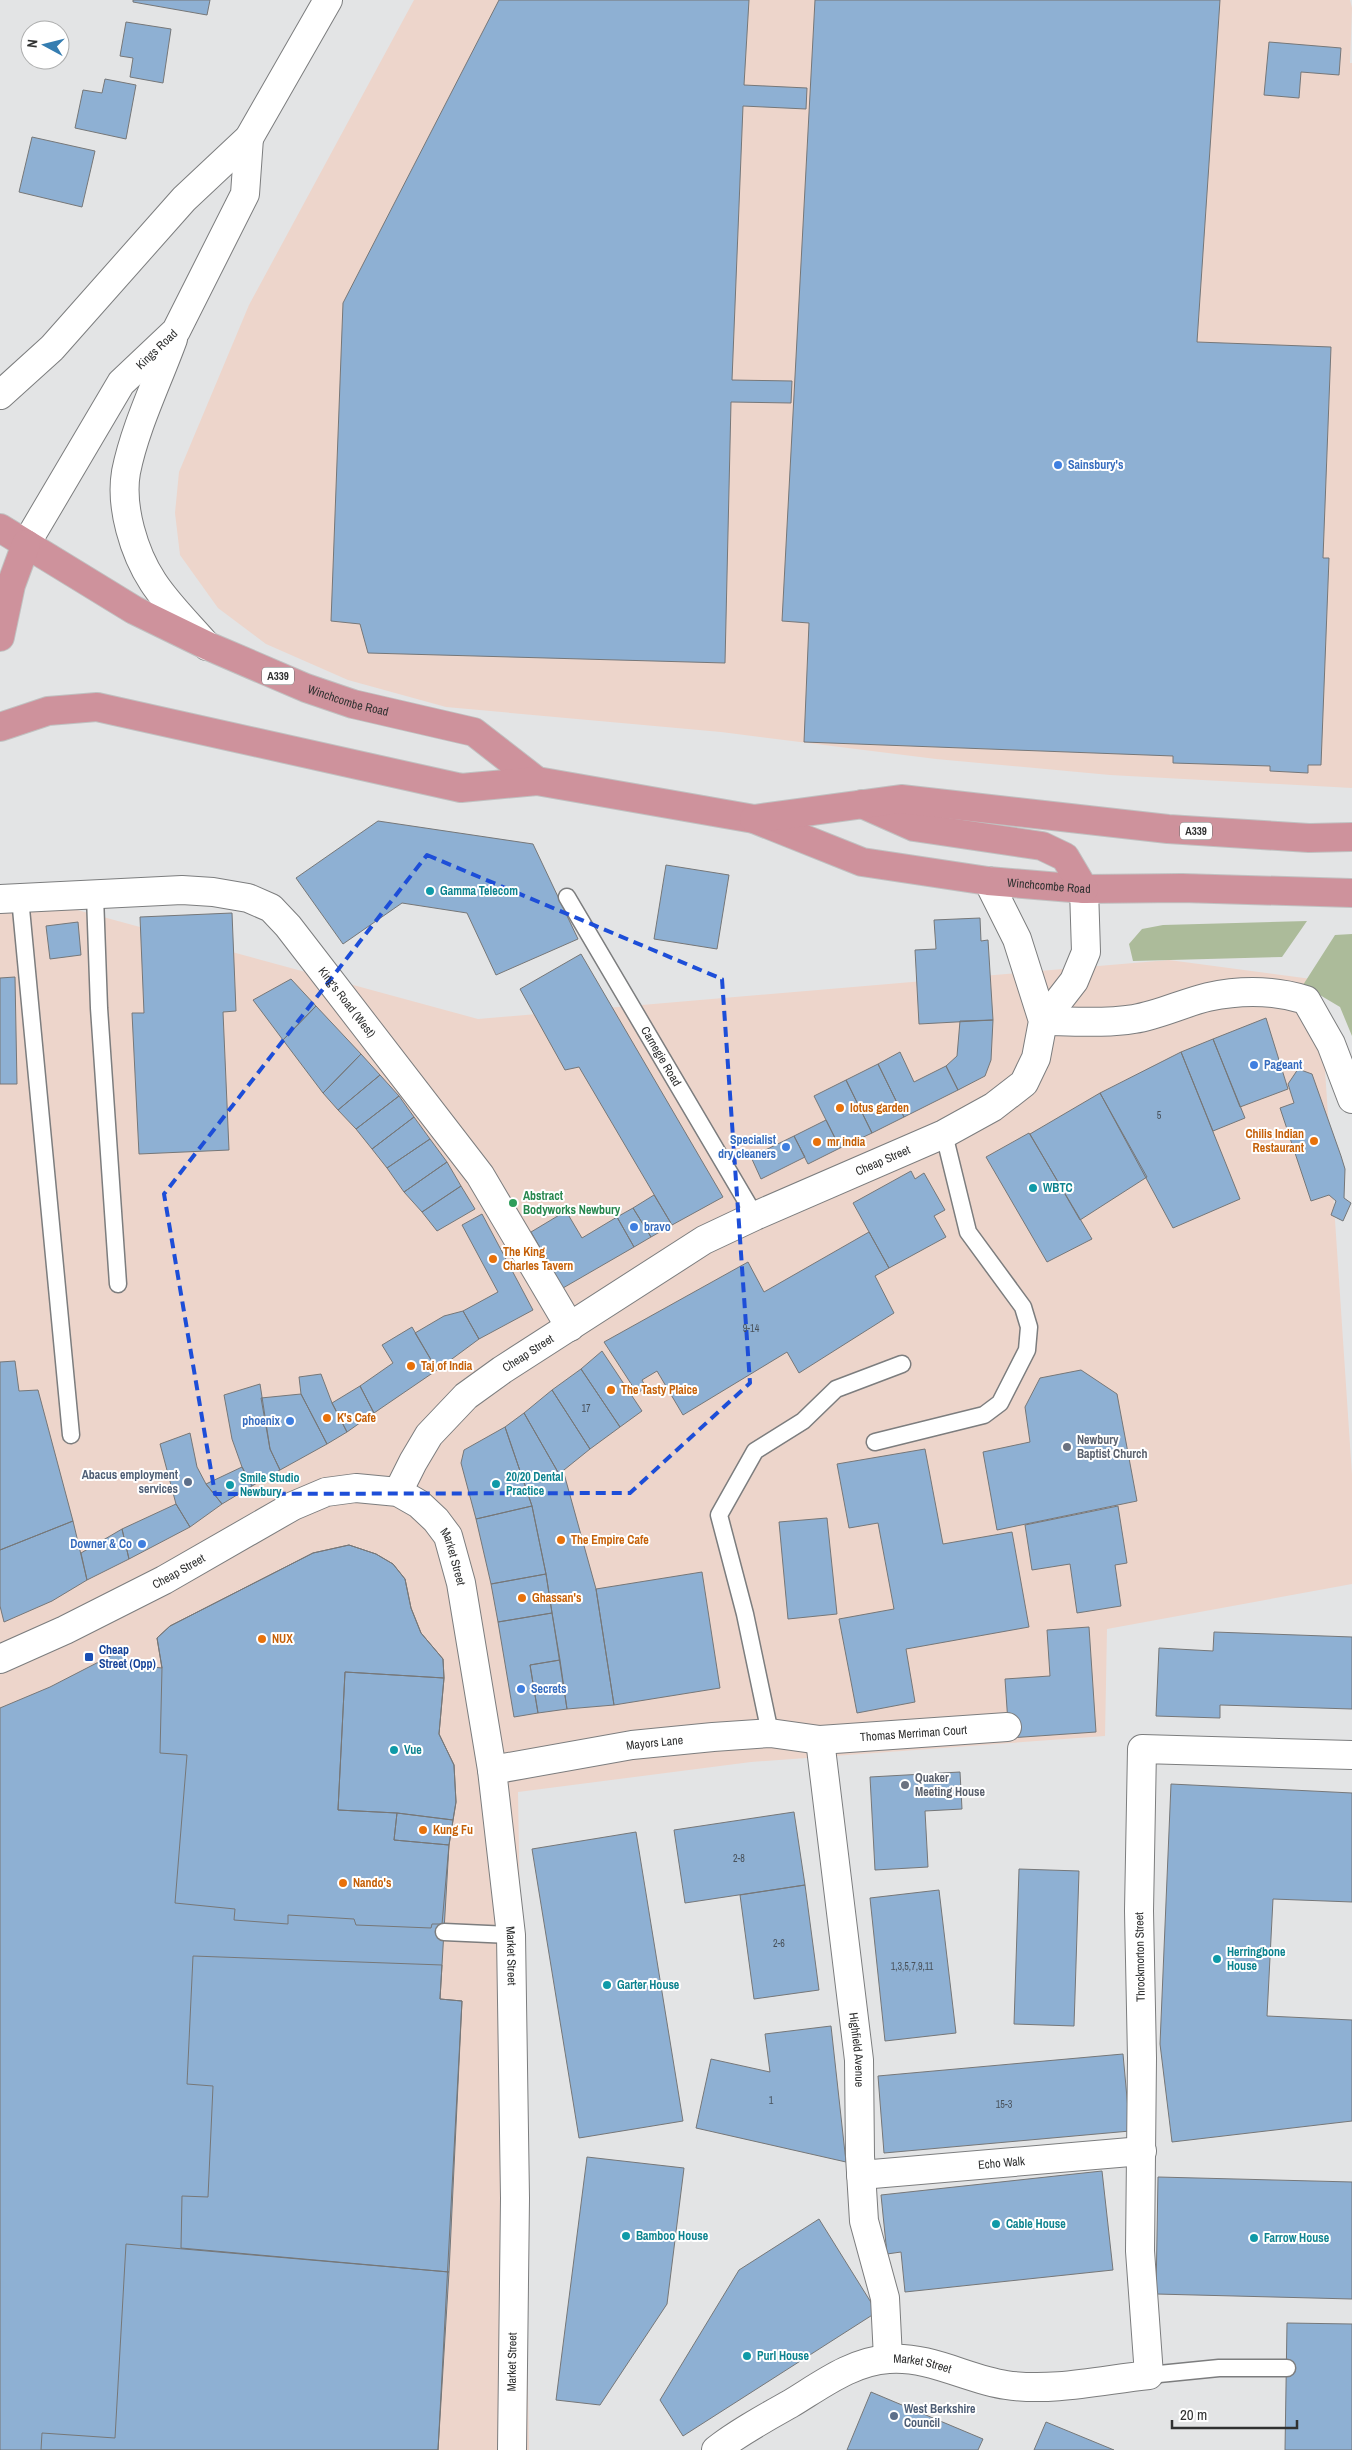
<svg xmlns="http://www.w3.org/2000/svg" width="1352" height="2450" font-family="'Archivo Narrow',sans-serif">
  <rect width="100%" height="100%" fill="#e3e4e5"/>
  <!-- commercial -->
  <path fill="#edd5cb" d="M414,0H1350L1352,8L1350,63H1352V788L1110,775L936,759L721,732L446,707L348,680L266,644L218,608L180,555L175,513L179,472L249,305Z
    M0,889L478,1019L1169,960L1319,980L1352,1475V1584L1107,1629L1105,1736L751,1762L518,1792L529,2450H0Z"/>
  <!-- green -->
  <path fill="#acbb9a" d="M1307,921L1282,957L1133,961L1129,944L1142,929L1163,925Z
    M1352,934V1036L1340,1007L1303,985L1335,935Z"/>
  <!-- building -->
  <path fill="#8eb0d3" stroke="#767778" d="M133,0H210L207,15L133,2Z
    M499,0H749L744,85L807,88L806,109L743,106L732,380L792,381L791,403L731,402L725,663L368,653L360,624L331,621L343,303Z
    M815,0H1220L1197,342L1331,347L1323,558H1329L1321,765H1308V773L1270,771V766L1173,763V756L804,742L809,623L782,621Z
    M126,22L171,29L163,83L130,77L133,58L120,56Z
    M1269,42L1341,48L1339,75L1301,72L1299,98L1264,95Z
    M105,79L136,85L126,139L75,128L83,90L102,93Z
    M32,137L95,151L82,207L19,192Z
    M378,821L533,844L578,939L496,975L467,913L402,903L343,944L296,878Z
    M666,865L729,875L717,949L654,939Z
    M232,913L236,1011L223,1012L229,1150L139,1154L132,1013H144L140,917Z
    M980,918L981,941L988,940L993,1020L919,1024L915,950L936,949L934,920Z
    M78,922L81,955L50,959L46,926Z
    M581,954L723,1197L672,1225L579,1067L565,1070L520,989Z
    M15,977L17,1084H0V978Z
    M291,979L316,1006L283,1040L253,1000Z
    M316,1006L361,1054L323,1093L283,1040Z
    M1266,1018L1288,1089L1240,1107L1213,1039Z
    M993,1020L991,1060L985,1076L958,1090L946,1066L957,1056L960,1021Z
    M1213,1039L1245,1118L1213,1131L1181,1052Z
    M900,1052L914,1082L946,1066L958,1090L904,1117L878,1064Z
    M1181,1052L1240,1199L1173,1228L1100,1093Z
    M361,1054L380,1075L338,1110L323,1093Z
    M878,1064L904,1117L872,1133L846,1080Z
    M1298,1069L1312,1074L1341,1156L1345,1169L1344,1198L1351,1203L1343,1221L1331,1215L1336,1201L1329,1195L1311,1201L1280,1108L1294,1103L1288,1084Z
    M380,1075L399,1096L356,1129L338,1110Z
    M846,1080L872,1133L840,1148L814,1096Z
    M1100,1093L1147,1177L1080,1220L1030,1134Z
    M399,1096L414,1117L372,1149L356,1129Z
    M414,1117L430,1139L387,1168L372,1149Z
    M826,1120L840,1148L808,1164L794,1136Z
    M1029,1133L1092,1239L1047,1262L986,1157Z
    M794,1136L805,1157L761,1179L751,1157Z
    M430,1139L447,1162L404,1192L387,1168Z
    M447,1162L461,1186L422,1212L404,1192Z
    M911,1171L915,1179L924,1173L945,1210L934,1216L946,1237L889,1268L853,1203Z
    M461,1186L475,1209L437,1231L422,1212Z
    M654,1195L672,1225L651,1237L633,1208Z
    M633,1208L651,1237L634,1247L617,1217Z
    M566,1211L582,1238L617,1217L634,1247L563,1288L531,1232Z
    M482,1214L533,1310L479,1339L463,1311L498,1292L462,1225Z
    M869,1232L889,1268L875,1276L894,1313L799,1373L787,1352L683,1415L657,1371L642,1380L646,1388L637,1393L604,1342L748,1262L764,1292Z
    M463,1311L479,1339L437,1370L415,1333L444,1316Z
    M412,1327L437,1370L374,1413L360,1386L393,1363L382,1345Z
    M602,1351L642,1411L620,1427L581,1369Z
    M15,1361L19,1391L38,1390L73,1521L0,1550V1362Z
    M581,1369L620,1427L590,1449L552,1390Z
    M1081,1370L1117,1394L1137,1501L997,1530L983,1452L1030,1442L1025,1407L1040,1378Z
    M321,1374L332,1403L347,1432L327,1444L301,1394L299,1377Z
    M260,1384L270,1449L280,1470L252,1486L242,1467L232,1439L224,1395Z
    M360,1386L374,1413L347,1432L332,1403Z
    M552,1390L590,1449L559,1474L524,1413Z
    M301,1394L327,1444L280,1470L270,1449L261,1398Z
    M524,1413L559,1474L563,1470L596,1589L614,1705L567,1709L546,1574L532,1506L505,1427Z
    M505,1427L532,1506L476,1519L461,1463L464,1450Z
    M190,1433L197,1467L206,1484L222,1504L190,1527L176,1504L160,1444Z
    M925,1449L943,1544L1012,1532L1029,1627L906,1649L915,1702L857,1713L839,1619L894,1609L878,1523L849,1528L837,1464Z
    M242,1467L252,1486L222,1504L206,1484Z
    M176,1504L190,1527L129,1559L122,1529Z
    M532,1506L546,1574L491,1584L476,1519Z
    M1118,1506L1127,1563L1115,1565L1121,1606L1077,1613L1070,1564L1032,1570L1025,1525Z
    M827,1518L837,1614L788,1619L779,1522Z
    M73,1521L87,1580L52,1601L4,1622L0,1606V1550Z
    M122,1529L129,1559L87,1580L81,1553Z
    M349,1545L376,1554L393,1564L405,1579L411,1608L421,1633L443,1659L444,1678L345,1672L338,1810L397,1813L394,1840L449,1845L442,1924H432L431,1928L356,1925L354,1919L288,1915V1924L234,1920L235,1909L175,1903L187,1755L160,1753L162,1668L157,1638L170,1626L313,1553Z
    M349,1545L376,1554L393,1564L405,1579L411,1608L421,1633L443,1659L444,1678L439,1734L454,1765L456,1802L449,1845L440,1999L462,2001L438,2450H0V1708L50,1687L120,1651L126,1664L162,1668L157,1638L170,1626L313,1553Z
    M702,1572L720,1688L614,1705L596,1589Z
    M546,1574L552,1613L498,1622L491,1584Z
    M552,1613L560,1660L530,1665L538,1713L514,1717L498,1622Z
    M1089,1627L1096,1732L1009,1738L1005,1679L1050,1676L1047,1630Z
    M1214,1632L1352,1637V1709L1220,1705V1718L1156,1716L1159,1648L1213,1651Z
    M560,1660L567,1709L538,1713L530,1665Z
    M345,1672L444,1678L439,1734L454,1765L456,1802L453,1820L397,1813L338,1810Z
    M960,1772L962,1809L925,1811L928,1867L875,1870L870,1777Z
    M1171,1784L1352,1793V1902L1273,1899L1267,2016L1352,2020V2121L1172,2142L1160,2044Z
    M794,1812L805,1885L685,1903L674,1830Z
    M397,1813L453,1820L449,1845L394,1840Z
    M636,1832L683,2121L579,2138L532,1849Z
    M1019,1869L1079,1871L1074,2026L1014,2024Z
    M805,1885L819,1990L754,1999L740,1895Z
    M939,1890L956,2033L885,2041L870,1898Z
    M193,1956L442,1965L440,1999L462,2001L449,2272L181,2248L182,2196L208,2197L213,2086L187,2084Z
    M831,2026L846,2162L696,2128L711,2059L770,2072L765,2034Z
    M1123,2054L1130,2131L884,2153L878,2076Z
    M587,2157L684,2168L667,2304L600,2405L556,2400Z
    M1102,2171L1113,2270L905,2292L901,2252L887,2254L881,2195Z
    M1158,2177L1352,2182V2299L1156,2294Z
    M819,2219L877,2312L683,2436L660,2400L739,2270Z
    M126,2244L449,2272L438,2450H41L42,2433L115,2438Z
    M1287,2323L1352,2324V2450H1285Z
    M871,2392L983,2439L978,2450H847Z
    M1046,2422L1114,2450H1034Z"/>
  <g fill="none" stroke-linecap="round" stroke-linejoin="round">
    <!-- service casing -->
    <g stroke="#7c7d7e" stroke-width="19">
      <g id="service">
        <path d="M95,896L99,1008L118,1284"/>
        <path id="s1" d="M567,897L755,1216"/>
        <path d="M20,898L71,1435"/>
        <path d="M875,1442L984,1415L1000,1403L1027,1350L1029,1327L1023,1307L968,1232L944,1134"/>
        <path d="M770,1733L745,1614L719,1515L755,1451L803,1421L836,1389L902,1364"/>
        <path d="M444,1932L511,1935"/>
        <path d="M1149,2375L1219,2368H1287"/>
      </g>
    </g>
    <!-- minor casing -->
    <g stroke="#7c7d7e" stroke-width="30">
      <g id="minor">
        <path id="s2" d="M0,899L182,890L213,892L248,898L271,908L288,926L480,1175L570,1327"/>
        <path d="M1043,1021C1073,1021 1104,1024 1134,1019C1159,1015 1183,1003 1208,997C1240,990 1274,990 1306,1000L1331,1044L1352,1099"/>
        <path d="M1043,1021L1074,981L1086,952L1084,889"/>
        <path id="s3" d="M398,1492L413,1462L429,1435L466,1396L502,1370L704,1240L755,1216L944,1134L993,1107L1024,1083L1036,1058L1043,1021L1017,939L988,881"/>
        <path id="s4" d="M0,1659L65,1630L164,1580L293,1506L326,1492L356,1488L398,1492L419,1504L436,1520L448,1536L461,1583L492,1770L511,1935L515,2198L512,2450"/>
        <path id="s5" d="M820,1740L859,2060L860,2156L864,2221L885,2298L888,2358"/>
        <path id="s6" d="M492,1770L632,1745L713,1737L770,1733L820,1740L1007,1727"/>
        <path id="s7" d="M861,2175L1142,2151"/>
        <path id="s8" d="M716,2450C739,2432 765,2418 790,2404C820,2386 852,2361 889,2359C930,2356 967,2379 1006,2385C1053,2392 1102,2380 1149,2375L1140,2251L1142,2058L1139,1911L1142,1749L1352,1755"/>
      </g>
    </g>
    <!-- secondary casing -->
    <g stroke="#7c7d7e" stroke-width="30">
      <g id="secondary">
        <path d="M173,339C157,383 135,427 126,472C120,507 134,553 153,582C168,605 189,625 207,646"/>
        <path d="M0,395L52,348L184,199L249,138L328,0"/>
        <path id="s9" d="M26,544L121,383L176,331L245,194L249,138"/>
      </g>
    </g>
    <!-- trunk casing -->
    <g stroke="#c1c1c1" stroke-width="30">
      <g id="trunk">
        <path id="s10" d="M0,528L134,610L208,646L306,688L353,704L474,732L537,781"/>
        <path d="M0,637L11,585L26,544"/>
        <path id="s11" d="M0,727L48,711L97,707L461,788L537,781L754,819L862,862L988,881L1084,889L1182,888L1352,893"/>
        <path d="M862,804L914,827L1042,846L1065,857L1084,889"/>
        <path d="M754,819L901,799L1168,829L1309,838L1352,837"/>
      </g>
    </g>
    <!-- service -->
    <use href="#service" stroke="#fff" stroke-width="16"/>
    <!-- minor -->
    <use href="#minor" stroke="#fff" stroke-width="28"/>
    <!-- secondary -->
    <use href="#secondary" stroke="#fff" stroke-width="28"/>
    <!-- trunk -->
    <use href="#trunk" stroke="#ce929c" stroke-width="28"/>
  </g>
  <!-- marked area -->
  <path fill="none" stroke="#1d4ed8" stroke-width="4" stroke-dasharray="10 6" stroke-linejoin="round" d="M427,855L722,979L750,1383L630,1493L215,1494L164,1194Z"/>
  <!-- markers -->
  <g fill="#3f7fe0" stroke="#fff" stroke-width="2">
    <circle cx="1058" cy="465" r="5"/>
    <circle cx="1254" cy="1065" r="5"/>
    <circle cx="786" cy="1147" r="5"/>
    <circle cx="634" cy="1227" r="5"/>
    <circle cx="290" cy="1421" r="5"/>
    <circle cx="142" cy="1544" r="5"/>
    <circle cx="521" cy="1689" r="5"/>
  </g>
  <g fill="#0f9aa8" stroke="#fff" stroke-width="2">
    <circle cx="430" cy="891" r="5"/>
    <circle cx="1033" cy="1188" r="5"/>
    <circle cx="496" cy="1484" r="5"/>
    <circle cx="230" cy="1485" r="5"/>
    <circle cx="394" cy="1750" r="5"/>
    <circle cx="1217" cy="1959" r="5"/>
    <circle cx="607" cy="1985" r="5"/>
    <circle cx="996" cy="2224" r="5"/>
    <circle cx="626" cy="2236" r="5"/>
    <circle cx="1254" cy="2238" r="5"/>
    <circle cx="747" cy="2356" r="5"/>
  </g>
  <g fill="#e8710a" stroke="#fff" stroke-width="2">
    <circle cx="840" cy="1108" r="5"/>
    <circle cx="1314" cy="1141" r="5"/>
    <circle cx="817" cy="1142" r="5"/>
    <circle cx="493" cy="1259" r="5"/>
    <circle cx="411" cy="1366" r="5"/>
    <circle cx="611" cy="1390" r="5"/>
    <circle cx="327" cy="1418" r="5"/>
    <circle cx="561" cy="1540" r="5"/>
    <circle cx="522" cy="1598" r="5"/>
    <circle cx="262" cy="1639" r="5"/>
    <circle cx="423" cy="1830" r="5"/>
    <circle cx="343" cy="1883" r="5"/>
  </g>
  <circle fill="#2e9e5b" stroke="#fff" stroke-width="2" cx="513" cy="1203" r="5"/>
  <g fill="#6b7280" stroke="#fff" stroke-width="2">
    <circle cx="1067" cy="1447" r="5"/>
    <circle cx="905" cy="1785" r="5"/>
  </g>
  <g fill="#5c6f8a" stroke="#fff" stroke-width="2">
    <circle cx="188" cy="1482" r="5"/>
    <circle cx="894" cy="2416" r="5"/>
  </g>
  <rect fill="#1a4fb4" stroke="#fff" stroke-width="2" x="84" y="1652" width="10" height="10" rx="2.5"/>
  <g text-anchor="middle" stroke-width="4" stroke-linejoin="round" paint-order="stroke">
    <!-- number labels -->
    <g font-size="10" fill="#48515a">
      <text x="1159" y="1119">5</text>
      <text x="751" y="1332">9-14</text>
      <text x="586" y="1412">17</text>
      <text x="739" y="1862">2-8</text>
      <text x="779" y="1947">2-6</text>
      <text x="912" y="1970">1,3,5,7,9,11</text>
      <text x="771" y="2104">1</text>
      <text x="1004" y="2108">15-3</text>
    </g>
    <!-- shield labels -->
    <g fill="#fff" stroke="#6e6f6f" stroke-width="1">
      <rect x="262" y="667.5" width="32" height="17" rx="4"/>
      <rect x="1180" y="822.5" width="32" height="17" rx="4"/>
    </g>
    <g font-size="11" font-weight="bold" fill="#303131">
      <text x="278" y="680">A339</text>
      <text x="1196" y="835">A339</text>
    </g>
    <!-- street labels -->
    <g font-size="12" fill="#303131" stroke="#fff">
      <text dy="4" stroke="none"><textPath href="#s9" startOffset="236">Kings Road</textPath></text>
      <text dy="4" stroke="none"><textPath href="#s10" startOffset="390">Winchcombe Road</textPath></text>
      <text dy="4" stroke="none"><textPath href="#s11" startOffset="1074">Winchcombe Road</textPath></text>
      <text dy="4" stroke="none"><textPath href="#s2" startOffset="395">King's Road (West)</textPath></text>
      <text dy="4" stroke="none"><textPath href="#s1" startOffset="185">Carnegie Road</textPath></text>
      <text dy="4" stroke="none"><textPath href="#s3" startOffset="599">Cheap Street</textPath></text>
      <text dy="4" stroke="none"><textPath href="#s3" startOffset="194">Cheap Street</textPath></text>
      <text dy="4" stroke="none"><textPath href="#s4" startOffset="528">Market Street</textPath></text>
      <text dy="4" stroke="none"><textPath href="#s4" startOffset="199">Cheap Street</textPath></text>
      <text dy="4" stroke="none"><textPath href="#s6" startOffset="425">Thomas Merriman Court</textPath></text>
      <text dy="4" stroke="none"><textPath href="#s6" startOffset="165">Mayors Lane</textPath></text>
      <text dy="4" stroke="none"><textPath href="#s4" startOffset="932">Market Street</textPath></text>
      <text transform="translate(1140 1957) rotate(-91)" y="4">Throckmorton Street</text>
      <text dy="4" stroke="none"><textPath href="#s5" startOffset="312">Highfield Avenue</textPath></text>
      <text dy="4" stroke="none"><textPath href="#s7" startOffset="141">Echo Walk</textPath></text>
      <text transform="translate(512 2362) rotate(-89)" y="4">Market Street</text>
      <text dy="4" stroke="none"><textPath href="#s8" startOffset="231">Market Street</textPath></text>
    </g>
    <!-- shop labels -->
    <g font-size="12" font-weight="bold" fill="#366cbe" stroke="#fff" text-anchor="start">
      <text x="1068" y="469">Sainsbury's</text>
      <text x="1264" y="1069">Pageant</text>
      <text x="776" y="1144" text-anchor="end">Specialist<tspan x="776" dy="14">dry cleaners</tspan></text>
      <text x="644" y="1231">bravo</text>
      <text x="280" y="1425" text-anchor="end">phoenix</text>
      <text x="132" y="1548" text-anchor="end">Downer &amp; Co</text>
      <text x="531" y="1693">Secrets</text>
    </g>
    <!-- culture labels -->
    <g font-size="12" font-weight="bold" fill="#0d838f" stroke="#fff" text-anchor="start">
      <text x="440" y="895">Gamma Telecom</text>
      <text x="1043" y="1192">WBTC</text>
      <text x="506" y="1481">20/20 Dental<tspan x="506" dy="14">Practice</tspan></text>
      <text x="240" y="1482">Smile Studio<tspan x="240" dy="14">Newbury</tspan></text>
      <text x="404" y="1754">Vue</text>
      <text x="1227" y="1956">Herringbone<tspan x="1227" dy="14">House</tspan></text>
      <text x="617" y="1989">Garter House</text>
      <text x="1006" y="2228">Cable House</text>
      <text x="636" y="2240">Bamboo House</text>
      <text x="1264" y="2242">Farrow House</text>
      <text x="757" y="2360">Purl House</text>
    </g>
    <!-- food labels -->
    <g font-size="12" font-weight="bold" fill="#c56008" stroke="#fff" text-anchor="start">
      <text x="850" y="1112">lotus garden</text>
      <text x="1304" y="1138" text-anchor="end">Chilis Indian<tspan x="1304" dy="14">Restaurant</tspan></text>
      <text x="827" y="1146">mr india</text>
      <text x="503" y="1256">The King<tspan x="503" dy="14">Charles Tavern</tspan></text>
      <text x="421" y="1370">Taj of India</text>
      <text x="621" y="1394">The Tasty Plaice</text>
      <text x="337" y="1422">K's Cafe</text>
      <text x="571" y="1544">The Empire Cafe</text>
      <text x="532" y="1602">Ghassan's</text>
      <text x="272" y="1643">NUX</text>
      <text x="433" y="1834">Kung Fu</text>
      <text x="353" y="1887">Nando's</text>
    </g>
    <!-- leisure labels -->
    <g font-size="12" font-weight="bold" fill="#27864d" stroke="#fff" text-anchor="start">
      <text x="523" y="1200">Abstract<tspan x="523" dy="14">Bodyworks Newbury</tspan></text>
    </g>
    <!-- worship labels -->
    <g font-size="12" font-weight="bold" fill="#5b616d" stroke="#fff" text-anchor="start">
      <text x="1077" y="1444">Newbury<tspan x="1077" dy="14">Baptist Church</tspan></text>
      <text x="915" y="1782">Quaker<tspan x="915" dy="14">Meeting House</tspan></text>
    </g>
    <!-- service labels -->
    <g font-size="12" font-weight="bold" fill="#4e5e75" stroke="#fff" text-anchor="end">
      <text x="178" y="1479">Abacus employment<tspan x="178" dy="14">services</tspan></text>
      <text x="904" y="2413" text-anchor="start">West Berkshire<tspan x="904" dy="14">Council</tspan></text>
    </g>
    <!-- transit labels -->
    <g font-size="12" font-weight="bold" fill="#164399" stroke="#fff" text-anchor="start">
      <text x="99" y="1654">Cheap<tspan x="99" dy="14">Street (Opp)</tspan></text>
    </g>
  </g>
  <!-- north arrow -->
  <g transform="translate(45 45) rotate(277)"><circle r="24" fill="#ffffff" stroke="#acadad"/>
  <path d="M0-4L9 19L0 12L-9 19Z" fill="#357db1"/>
  <text y="-8" font-size="14" font-weight="bold" text-anchor="middle" fill="#303131">N</text>
  </g>
  <!-- scale -->
  <path d="M1172 2420v8h125v-8" fill="none" stroke="#303131" stroke-width="2.5"/>
  <text x="1180" y="2420" font-size="15" fill="#303131" stroke="#ffffff" stroke-width="4" paint-order="stroke">20 m</text>
</svg>
